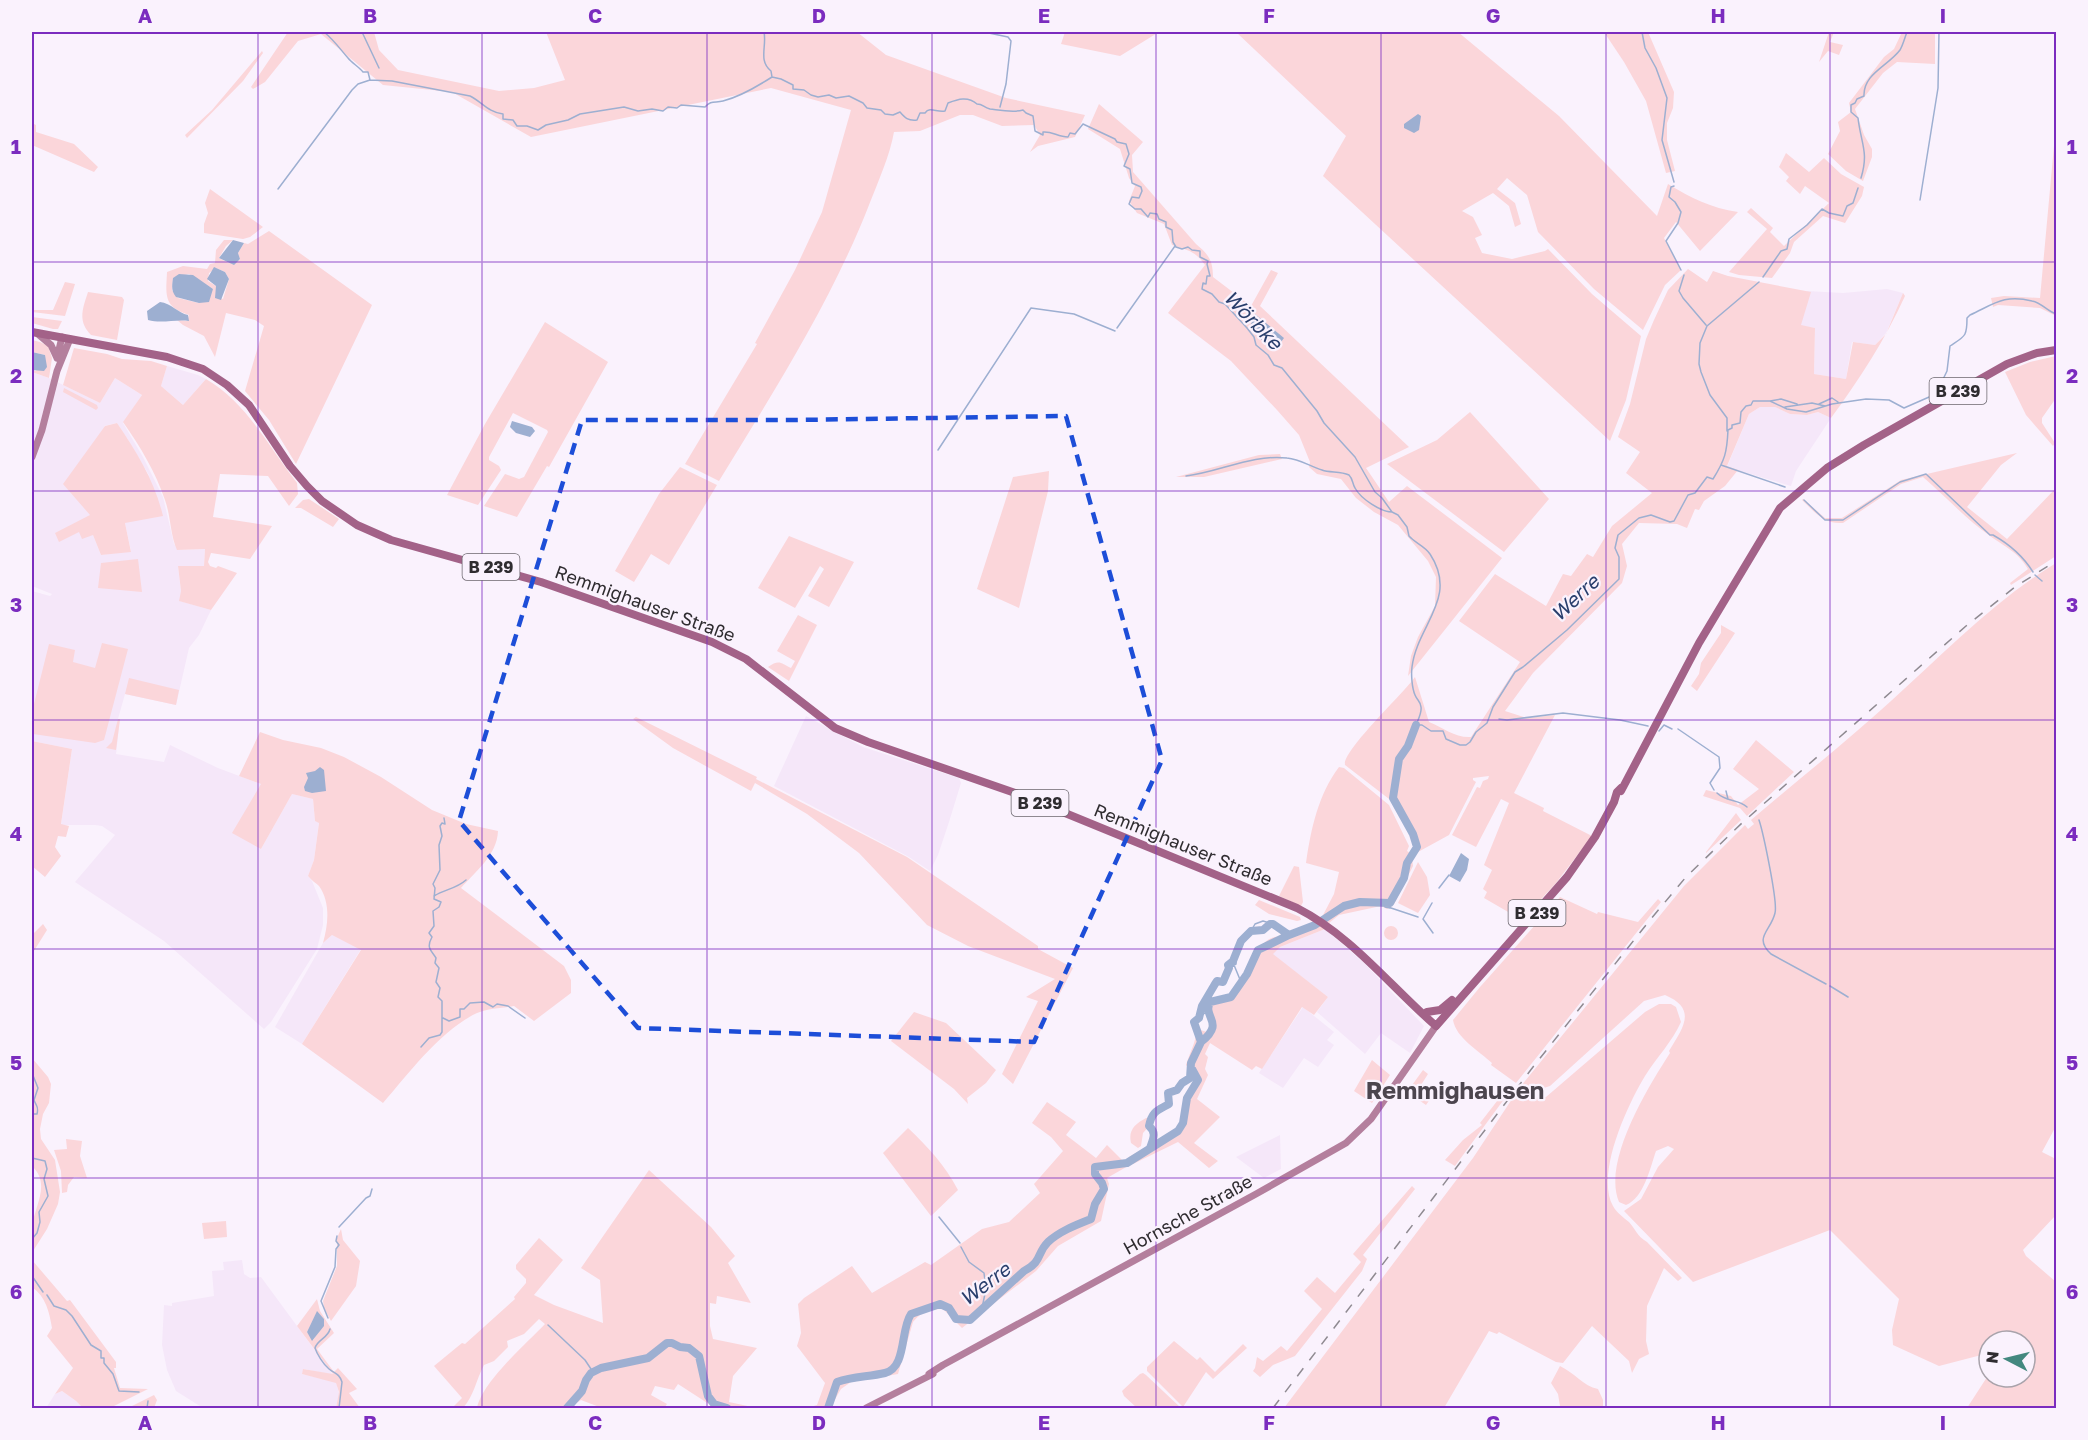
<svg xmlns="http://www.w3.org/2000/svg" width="2088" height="1440" font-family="'Golos Text',sans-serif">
  <rect width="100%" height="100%" fill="#faf2fd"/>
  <!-- built -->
  <path fill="#f5e7f9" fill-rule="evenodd" d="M1887,289L1903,293L1886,333L1875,345L1852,342L1846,379L1814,374L1815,328L1795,325L1807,291L1843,293Z
    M167,366L198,375L206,379L183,405L161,386Z
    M32,372L49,378L100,403L115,378L142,395L123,423L143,457L163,497L174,544L178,550L205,549L204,566L178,567L181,591L180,601L211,610L199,635L189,648L176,705L125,694L118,719H120L116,754L164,762L170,745L218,768L261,784V849L292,794L313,799L315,821L319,822L314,860L308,876L312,881L323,908V925L317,949L271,1022L264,1029L164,941L75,882L115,835L102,826L95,825H61L72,749L32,741V591L50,596L52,594L32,586ZM117,423L127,438L150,477L104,426ZM158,496L125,523L131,551L101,555L93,535Z
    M1760,407H1775L1790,414L1807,415L1818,412L1831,418L1796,471L1791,486L1727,467L1749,414Z
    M806,716L863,747L959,778L961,783L949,822L938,855L930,871L909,857L774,786Z
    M1325,929L1365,964L1424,1026L1410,1053L1381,1033L1365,1054L1317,1012L1328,997L1272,954L1280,947Z
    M332,935L361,949L302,1044L275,1027L323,943Z
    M1303,1007L1334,1032L1327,1040L1334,1045L1318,1067L1304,1058L1283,1088L1259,1073Z
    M1280,1135L1281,1169L1264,1178L1236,1157Z
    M242,1260L244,1274L250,1278L261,1277L333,1375L304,1369L302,1374L336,1382L339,1393L336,1408H203L176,1391L167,1370L162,1345L164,1305L172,1306V1303L214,1296L212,1271L224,1270L223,1262Z
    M62,1391L76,1401L83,1408H46L55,1394Z"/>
  <!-- green -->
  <path fill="#fbd6da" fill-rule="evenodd" d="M288,32H374L379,50L398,70L499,91L534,88L565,80L546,32H857L886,55L1006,98L1085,115L1075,137L1038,146L1030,152L1040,135L1034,125L1002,126L973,115H960L920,131L894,132C890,155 878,182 869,205C831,302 774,391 719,481L685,464L757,344L755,343L795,270L822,212L851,110L771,88L531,137L452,92L383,85L321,34L298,41L265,82L253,89L251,87Z
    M1065,32H1159L1120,56L1061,44Z
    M1236,32H1458L1559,116L1657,216L1668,184C1691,198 1711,208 1738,212L1700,251L1676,222L1664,238L1681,270L1665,285L1643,330L1594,289L1538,232L1527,195L1507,178L1497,189L1515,203L1521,224L1515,227L1509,206L1493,193L1462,211L1473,217L1482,235L1475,238L1482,253L1512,259L1545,251L1548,249L1592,294L1641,336L1626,400L1610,441L1323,176L1346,136Z
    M1604,32H1648L1674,92L1673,108L1667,123V140L1675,171L1666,173L1646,101L1624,62Z
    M1829,32H1834L1830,42L1843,45L1839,55L1828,51L1819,62Z
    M1902,32H1935V64L1897,62L1883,73L1855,109L1864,135L1872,149V157L1863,181L1846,171L1828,154L1840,131L1838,122L1851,112L1849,103L1884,57L1894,49Z
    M262,51L263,53L243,81L187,138L185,135L212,110Z
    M1099,104L1143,142L1132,155L1133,172L1196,244C1208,254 1213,260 1213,277L1251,306L1271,270L1278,273L1260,306L1409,447L1366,468L1389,502L1407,486L1502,558L1408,676L1411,656L1418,637L1435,606L1436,577L1428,561L1398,525L1374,512L1356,498L1341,479L1317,474L1309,467L1310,462L1299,435L1277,410L1231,361L1168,313L1205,265C1194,250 1189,251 1172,245L1164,224L1137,213L1129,201L1135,186L1129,178L1120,149L1088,129Z
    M32,123L36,125V132L74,144L98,167L94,172L32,145Z
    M2056,124V316L2040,308L1998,305L1993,307L1991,298L2004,296L2040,298Z
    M1786,153L1809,172L1824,158L1841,174L1864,187L1862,196L1845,223L1823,216L1794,242L1790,253L1772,278L1739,275L1729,272L1767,229L1747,212L1751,208L1773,228L1770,232L1784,246L1829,203L1805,186L1800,194L1786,181L1789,177L1779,167Z
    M210,189L263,227L250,237L243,239L204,233V224L208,213L205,203Z
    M269,231L372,305L296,464L269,420L245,391L264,326L255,320L226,313L215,357L204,336L183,325L177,320L187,321L189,315C163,307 166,295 167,272L183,266L207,269L210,264L215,263L216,250L224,240H233L226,246L219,258L229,263L240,260L238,253L244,243L248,244ZM216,268L225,272L229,279L223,299L216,296V286L208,281L209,273ZM189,274L213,289L199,303L178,298L172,290L173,278Z
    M1688,269L1707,282L1713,271L1728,276L1811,292L1801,325L1815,328L1814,374L1846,379L1853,342L1875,345L1886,334L1903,293L1905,296C1885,340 1859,380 1831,418L1818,412L1807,415L1790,414L1775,407H1760L1749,414L1727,466L1738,470L1725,486L1704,501L1699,510L1695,509L1687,528L1677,524L1639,523L1622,544L1627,566L1622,583L1533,673L1505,711L1527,718L1555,715L1514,793L1544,808L1543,811L1592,836L1556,883L1522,920L1484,898L1487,892L1483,889L1492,870L1484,865L1509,803L1501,799L1476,847L1452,835L1477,787L1480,788L1483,781L1488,779L1489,776L1473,778V780L1476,782L1449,835L1418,852L1412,859L1413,866L1394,904L1387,909L1381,906L1339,915L1329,923L1322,917L1334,894L1339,872L1306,863C1311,829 1318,795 1339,767L1344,768L1389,805L1409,846L1407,851L1410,853L1415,845L1393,802L1345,765C1342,751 1404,693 1415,677L1429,722C1444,728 1455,738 1471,737L1520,662L1459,621L1495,574L1546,606L1563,574L1571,576L1587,554L1593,557L1612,526L1652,493L1626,473L1640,452L1618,437L1630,404L1646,339L1654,320L1668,290Z
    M65,282L75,284L65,316L32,312V310H53Z
    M88,292L122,297L124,300L117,340L91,335C77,321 83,308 88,292Z
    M32,317L62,321L58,329H53L32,323Z
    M545,322L608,362L549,467L547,466L517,517L484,506L505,474L519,479L524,477L548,432L547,430L513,413L489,457V460L499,466L501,470L478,505L447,495L485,424Z
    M32,340L40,342L48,346L52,358L49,378L32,372V370L36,371L45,355L32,352Z
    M74,348L107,354L122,359L151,361L167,366L161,386L183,405L206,379C247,403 269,447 297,483L298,494L289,506L268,476L220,474L213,517L272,526L250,559L211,553L208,562L210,566L216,568L218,566L237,573L211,610L179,601L181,591L178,566H204L205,549L177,550C170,534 171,517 165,500C156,473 140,446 123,422L142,395L115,378L100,403L63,385Z
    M2056,356V398L2042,418V423L2055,443L2053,446L2026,415L2005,372L2030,362Z
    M64,388L97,405L98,408L96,410L63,392Z
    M1470,412L1549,499L1504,552L1387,464L1437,440Z
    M117,423C137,452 155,482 163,516L125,523L131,552L101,555L93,535L82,539L79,532L59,542L55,533L90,515L63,484L105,426Z
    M2017,453L2001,465L1967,507L2007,539L2056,488V556L2011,585L2010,583L2028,569C2017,551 2005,547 1990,536C1966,519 1945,496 1923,477L1901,484L1843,523C1823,524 1816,513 1802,500L1803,499L1825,518H1842L1901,480Z
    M1280,454L1282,459L1204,477H1176L1259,455Z
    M680,467L717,485L669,565L651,554L634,582L615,571L659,494Z
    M1049,471L1048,491L1019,608L977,589L1013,477Z
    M309,499L339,519L333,527L301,508H295L303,500Z
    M789,536L854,562L829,607L808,596L824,569L820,566L795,608L758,588Z
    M138,559L142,592L98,588L101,563Z
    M2056,563V1126L2042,1152L2056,1159V1215L2023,1250L2026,1256L2056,1282V1408H1967L1989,1374V1377H2025V1341H1989V1353L1939,1366L1893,1345L1892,1330L1899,1299L1830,1230L1693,1282L1624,1211L1641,1199L1658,1167L1674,1149L1668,1146L1656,1151C1650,1168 1644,1198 1626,1205L1619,1202C1602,1162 1648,1087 1670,1053L1669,1051C1683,1028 1698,1009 1665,995L1644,1001L1550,1086L1534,1091L1521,1086L1684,886L1745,825L1748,829L1754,824L1751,820C1798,780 1846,742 1891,701C1944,653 1995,600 2056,563Z
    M798,615L817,625L789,681L768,667C779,659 781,663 791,668L795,661L777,651Z
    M1721,625L1735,633L1697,691L1691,686L1699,674L1701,663L1721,633Z
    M102,643L128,649L104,740L95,743L33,734L32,712L49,644L75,650L73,662L95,668Z
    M129,678L179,690L176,705L125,694Z
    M636,717L757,777L756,779L907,857L1038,946V949L1073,968L1013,1084L1002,1074L1038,1001L1026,997L1055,979L968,946L927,925L859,853L807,814L755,783L751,791L673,748L633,719Z
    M118,719H120L116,750L106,748L112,742Z
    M260,732L283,740L321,748L344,757L381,777L432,810L466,824L498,831C497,855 476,871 461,888L564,966L571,980V993L534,1021L514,1006C503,1008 488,1008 477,1013C441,1030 409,1073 383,1103L302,1044L361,950L332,935L323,943C328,925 331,903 319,886C316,883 311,880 308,876L314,860L319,823L315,821L313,799L292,794L261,849L232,833L261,784L239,776Z
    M1756,740L1794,772L1747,816L1740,808L1703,796L1706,790L1731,796L1738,805L1759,789L1733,769Z
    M32,741L72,749L61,824L69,826L66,837L58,836L55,847L61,856L45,877L32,866Z
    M1736,813L1741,820L1706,853V852Z
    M1418,862L1427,877L1430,895L1418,913L1398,903Z
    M1294,866L1299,867L1303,902L1301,906L1279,896Z
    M1560,897L1597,914L1598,912L1638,922L1658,899L1661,902L1516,1083L1491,1065L1492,1063C1479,1051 1456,1038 1453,1020L1480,987Z
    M1259,900L1300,917L1301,920L1297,921L1269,914L1255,905Z
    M43,924L47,930L32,954V935Z
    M1317,924L1325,929L1280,947L1273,954L1328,997L1314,1015L1302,1007L1262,1069L1256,1066L1252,1070L1210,1043L1205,1054L1208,1057L1205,1069L1208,1075L1197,1099L1220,1117L1194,1143L1218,1161L1209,1168L1178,1142L1133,1164L1129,1157L1178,1128L1184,1115L1188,1095L1198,1079L1186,1065C1190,1052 1196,1042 1197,1029L1207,1032L1211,1027L1204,1008L1211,999L1231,994L1264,943C1272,936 1278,935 1289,938Z
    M1384 933a7 7 0 1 1 14 0a7 7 0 1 1-14 0Z
    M1659,1004H1671L1676,1007L1681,1022C1672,1042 1657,1057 1645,1076C1628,1104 1595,1174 1613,1206C1616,1212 1624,1218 1629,1222C1637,1231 1636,1235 1647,1242L1682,1278L1678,1281L1664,1268L1647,1306L1646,1341L1649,1354L1639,1359L1632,1373L1629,1361L1592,1326L1563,1363L1556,1362L1499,1332L1497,1334L1489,1331L1444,1408H1284L1473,1158L1518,1090L1523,1094L1524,1098L1546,1097L1645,1012Z
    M914,1012L946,1023L996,1070L986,1083L967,1098L968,1104L954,1089L891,1041Z
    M32,1058L48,1077L51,1084L49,1103L43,1114L40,1129L41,1139L55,1160L60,1192L58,1204L47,1229L33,1251L32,1260L67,1301L70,1300L116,1362V1368H114L120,1388L148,1389L110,1408H83L76,1401L62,1391L55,1394L73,1368L47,1336L52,1328C49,1311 46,1297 32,1287C31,1268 29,1246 32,1226C35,1205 51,1184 32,1166Z
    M1372,1060L1390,1075L1372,1103L1354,1091Z
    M1423,1070L1428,1074L1421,1085L1430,1091L1432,1090L1435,1092L1426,1105L1407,1092Z
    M1511,1085L1513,1087L1455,1166L1445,1160L1463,1140L1482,1125L1480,1123L1508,1087Z
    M1047,1102L1076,1122L1066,1135L1096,1158L1107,1145L1128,1166L1107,1178L1109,1184L1101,1221L1058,1246L1036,1271L962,1328L943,1309C930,1309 922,1311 913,1322L898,1374L851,1382L841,1389L830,1408H807L817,1405L825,1383L797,1346L801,1333L798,1304L804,1298L852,1266L872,1293L925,1262L931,1265L982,1229L1009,1222L1040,1193L1034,1184L1063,1151L1051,1137L1032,1123Z
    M1146,1118H1151L1150,1125L1143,1133L1141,1146L1138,1148L1131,1143C1128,1130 1135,1124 1146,1118Z
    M908,1128C928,1147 945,1165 958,1190L931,1216L883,1153Z
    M66,1139L82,1141L80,1156L87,1178L74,1177L68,1185L67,1192L62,1193L61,1171L54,1150L67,1149Z
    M649,1170L711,1227L735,1256L728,1263L751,1303L717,1296L716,1304L710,1303V1326L713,1339L757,1348L733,1376L729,1402L757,1408H715L678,1384L674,1390L655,1386L651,1395L667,1404L664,1408H602L581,1400L569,1408H477C482,1382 526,1344 545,1324L539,1319L524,1334L507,1341L508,1347L494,1361L484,1365C476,1380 474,1396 463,1408H452L462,1398L434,1366L462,1343L465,1344L515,1299L514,1297L526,1283V1279L516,1269V1265L539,1238L563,1260L534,1295L554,1305L603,1323L600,1280L581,1268Z
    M1412,1186L1415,1189L1363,1255L1367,1259L1362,1271L1295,1356L1273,1365L1260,1377L1253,1371L1255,1368L1257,1357L1263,1361L1281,1346L1287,1351L1322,1309L1304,1291L1317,1277L1335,1293L1361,1262L1353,1254Z
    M226,1221L227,1237L204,1239L202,1223Z
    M341,1229L343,1240L360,1261L356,1286L331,1321L324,1308L323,1301L337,1266V1238Z
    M317,1299L320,1311L334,1333L317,1349L334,1372L338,1368L357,1389L349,1393L360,1408H336L339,1392L336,1383L302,1374L303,1369L333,1374L297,1326ZM317,1312L324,1319L323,1326L313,1340L307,1332Z
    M1174,1341L1197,1360L1200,1357L1215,1372L1243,1344L1247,1348L1213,1379L1206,1372L1183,1407L1147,1371V1367Z
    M1560,1366C1575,1373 1583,1386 1598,1389L1603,1400V1408H1562L1560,1406L1558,1394L1551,1383Z
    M1143,1373L1146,1375L1181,1408H1137L1124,1396L1122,1391L1140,1374Z
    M154,1395L157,1400L154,1408H128Z"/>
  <!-- water -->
  <path fill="#9dafd1" d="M1418,114L1421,116L1419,130L1414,133L1404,128V124Z
    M233,240L244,243L238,253L240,259L234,265L219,258Z
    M214,267L225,272L229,279L221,300L215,298L216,286L207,279Z
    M179,274L193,275L213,289L209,302L199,303L176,297C171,291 172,286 173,278Z
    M160,302C171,303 178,313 188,315L189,321C175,319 162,324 148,320L147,311Z
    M1255,314L1284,338L1276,349L1270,350L1250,326Z
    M32,352L45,355L47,367L44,371L32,370Z
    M512,421L532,427L535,431L530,437L516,433L510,427Z
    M320,767L324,770L326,791L312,793L305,791L304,787L308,778L306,773L315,771Z
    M1461,853L1469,859L1467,870L1460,882L1449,876Z
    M317,1311L324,1319V1326L312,1341L307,1332Z"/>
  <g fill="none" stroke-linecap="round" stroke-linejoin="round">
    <!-- stream -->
    <path stroke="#9dafd1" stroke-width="1.5" d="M324,32C334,40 340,49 348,58C352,63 359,67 363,72H368L370,80L392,81L470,96C482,102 488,112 503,114V119L513,120L517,126H527L538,130L546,125L568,120L580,114L624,107L638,111L652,109L663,111L668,107L677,108L681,105L705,107C711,100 715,103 723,101C739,97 758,86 772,77
      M362,32L379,68
      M764,32C767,46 758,61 771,71L772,77L781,79L793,85V89L804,90L811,95L818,97L829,95L836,98L849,96L863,103L867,108L881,110L885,114L893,115L900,112C905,118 908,121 917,120L920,113H925C930,106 937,113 945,111L948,103C958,99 968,96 977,104C983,104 983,107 990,109C999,110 1013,113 1023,110L1026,113L1033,116L1035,131L1043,135V132C1052,131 1058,137 1068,137L1070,133L1075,134L1083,124L1115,139L1117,142L1126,144L1129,154L1124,166L1130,169L1132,183L1141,187L1142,191L1139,198L1132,197L1129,204L1135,209H1141L1148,217L1150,213L1157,214L1159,219L1166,222V227L1172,230L1173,242L1176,247L1182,249L1188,247L1192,250L1200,251V257L1208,261L1207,264L1210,276H1207L1206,284L1203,283L1202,289L1212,294L1219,302L1225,304L1247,328L1254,337L1256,345L1268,355L1274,365L1282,368L1317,411L1324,423L1355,457L1375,492L1382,498L1392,512L1398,515L1407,527L1409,536C1415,543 1425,546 1430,554C1459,598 1417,625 1412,667C1411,675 1412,688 1415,695C1417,700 1421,702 1421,707C1422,713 1418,720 1416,725H1422L1431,731H1443L1446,739L1460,745H1466L1470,742L1476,732L1487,723L1493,707L1515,672L1523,667L1567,630L1619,579V557L1615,548L1618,535L1639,518L1651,515L1670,522L1674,521L1688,495L1695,493L1707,477L1713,479C1725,460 1727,452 1728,430L1732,428V425L1740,423L1741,412L1746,406L1751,405L1753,401H1770L1787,409L1806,412L1832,404L1866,399L1889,400L1904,408L1936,394L1947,371L1950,346C1965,336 1967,337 1967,318L1970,315C1994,304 2004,294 2032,301C2042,303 2047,311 2056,314
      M984,32L1008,37L1011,41L1006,84L1000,107
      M1642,32L1645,48L1656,68L1667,98L1662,140L1674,182
      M1861,178C1869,152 1861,144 1858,118L1851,112V105L1855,103L1857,99L1864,96C1863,74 1888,66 1900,50C1903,45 1905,37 1907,32
      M1674,186L1671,187L1669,197L1675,202L1681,212L1678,223L1666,241L1681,270
      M278,189L352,90L358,84L370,80
      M1920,200L1938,88L1939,32
      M1684,275L1679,291L1683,298L1706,325
      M1763,277L1781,251L1787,249L1789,239L1807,225L1822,209L1829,213L1843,216L1847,206L1853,203L1858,188
      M1117,328L1175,246
      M1770,401L1781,399L1797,404
      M1819,404L1832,398L1838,402
      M1785,407L1812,403L1825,406
      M1727,431V418L1710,395L1701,372L1699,364L1700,343L1707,326L1759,282
      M938,450L1031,308L1074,314L1115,331
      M1721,465L1785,487
      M1186,476C1220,472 1252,454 1287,458C1300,459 1309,466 1322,470C1330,473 1340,471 1349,475C1353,479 1352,483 1355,488C1361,499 1381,512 1392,512
      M1804,500L1825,520H1843L1900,482L1926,474L1990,535H1993C2009,544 2023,556 2033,572
      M2035,575L2042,581
      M1499,719L1507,720L1563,713L1620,720L1648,726
      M1678,729L1719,757L1720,768L1710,783L1714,790
      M1659,731L1664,725L1672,729
      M1726,791L1728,799
      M1717,793C1726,802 1738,799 1747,807
      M1759,820C1763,832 1778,902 1775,913C1771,931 1753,937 1771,954L1826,984
      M1439,888L1449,875
      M434,896C445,889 456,889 466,880
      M1383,903L1385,907L1390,908
      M1387,903L1391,908L1418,917
      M1432,903L1423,919L1433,933
      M1251,931L1255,924L1263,921L1273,924
      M1234,965L1241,982
      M1229,968L1236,964V955
      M1830,986L1848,997
      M1201,1015L1209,1011
      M443,1018L449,1021L460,1017V1009H464L470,1003L484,1002L493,1007L497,1004L508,1006L525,1018
      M421,1047L429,1038L440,1035L442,1032V1001L438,997L440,988L436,982L439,968L435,963L436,958C431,950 426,948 432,937L429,933L434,926L433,911L439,907L441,902L434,899L435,888L433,884L440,870L439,845L442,836L440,826L442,823L445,824L444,818
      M32,1073L38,1088L34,1100C36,1106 39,1106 37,1114H32
      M32,1158L45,1161L47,1169L44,1179L48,1196L39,1212L40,1222L37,1233L32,1239
      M939,1217L960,1243
      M339,1227L366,1198L370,1196L372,1189
      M961,1247L969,1262L984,1273L986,1289L982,1308
      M32,1276L43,1292
      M47,1295L54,1306L66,1310L72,1316L91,1345L101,1351V1358H104V1363L113,1374L119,1391L139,1392
      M328,1318L321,1301L335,1267L336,1249L339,1245L336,1241L337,1236
      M548,1325L585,1360L593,1372
      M330,1329C328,1338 317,1340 315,1348C317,1354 323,1364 329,1369C335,1374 339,1373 342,1382L339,1408
      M147,1408L148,1401"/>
    <!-- river -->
    <path stroke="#9dafd1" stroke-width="8" d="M1201,1042C1226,1022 1202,1018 1210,1002L1231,997L1247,974L1258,950L1289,935
      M1150,1148C1153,1139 1157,1133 1149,1126C1152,1111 1158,1110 1169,1104L1168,1093L1177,1090L1182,1083L1190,1078L1191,1063L1201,1042L1194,1022L1199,1018L1202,1006L1215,984L1217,981L1223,982L1229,968L1228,965L1233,961L1241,941L1251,931L1263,930L1270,924H1273L1289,935L1315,925L1344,906L1360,902L1390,903L1404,878L1407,863L1417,847L1413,834L1393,798L1399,759L1408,746L1416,725
      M567,1408L582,1391L586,1380L591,1373L601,1368L648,1358L667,1343H672L680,1347L689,1348L699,1356L708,1396L714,1404L727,1408
      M828,1408L837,1382C853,1376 869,1377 885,1373C907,1367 900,1330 911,1314L940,1304L949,1308L956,1319L970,1320L1024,1271C1043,1261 1036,1254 1048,1242C1060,1231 1076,1225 1091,1219L1095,1204L1104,1189L1102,1183L1095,1174V1167L1127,1163L1178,1131L1183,1123L1187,1098L1198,1080L1192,1069"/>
    <!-- secondary -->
    <path stroke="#b47f9d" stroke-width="7" d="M38,334L51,345L57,358
      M57,358L62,337
      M32,457L42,430L57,371L70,339
      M929,1374L943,1365L1256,1194L1346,1143L1371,1119L1436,1026
      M866,1408L933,1374"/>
    <!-- primary -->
    <path stroke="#a36288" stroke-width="8" d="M32,332L167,357L203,369L227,385L249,405L290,466L307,486L322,501L357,525L391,540L541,582L712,642L746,659L835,728L868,742L1021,795L1297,908C1352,936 1390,986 1436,1026L1567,877L1595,837L1614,802L1617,792L1621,788
      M1621,791L1699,643L1780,508L1827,468L1864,445L2007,364L2037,353L2056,350
      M1427,1012L1440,1010L1452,1000"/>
    <!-- rail -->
    <path stroke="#8f8a91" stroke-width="1.5" stroke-dasharray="10 10" stroke-linecap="butt" d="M1273,1408L1533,1067L1650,920L1686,877L1742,823L1966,626L2015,587L2056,561"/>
  </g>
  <!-- marked area -->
  <path fill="none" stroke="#1d4ed8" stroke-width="4.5" stroke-dasharray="12 8" stroke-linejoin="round" d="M1066,416L1162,760L1034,1042L638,1028L459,821L582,420H795Z"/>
  <!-- grid -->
  <path fill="none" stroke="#7b2cbf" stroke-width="1.5" stroke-opacity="0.55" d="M258,32V1408M482,32V1408M707,32V1408M932,32V1408M1156,32V1408M1381,32V1408M1606,32V1408M1830,32V1408M32,262H2056M32,491H2056M32,720H2056M32,949H2056M32,1178H2056"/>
  <g text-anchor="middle" stroke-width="4.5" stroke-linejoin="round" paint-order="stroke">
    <!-- shield labels -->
    <g fill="#faf2fd" stroke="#6c676e" stroke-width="1.5">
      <rect x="1929.5" y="378" width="57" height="26" rx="4.5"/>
      <rect x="462.5" y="554" width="57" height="26" rx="4.5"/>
      <rect x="1011.5" y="790" width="57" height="26" rx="4.5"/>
      <rect x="1508.5" y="900" width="57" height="26" rx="4.5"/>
    </g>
    <g font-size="16" font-weight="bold" fill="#2f2c30">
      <text x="1958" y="397">B 239</text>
      <text x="491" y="573">B 239</text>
      <text x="1040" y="809">B 239</text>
      <text x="1537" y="919">B 239</text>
    </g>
    <!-- street labels -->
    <g font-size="18" fill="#2f2c30" stroke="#faf2fd">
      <text transform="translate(645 604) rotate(20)" y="6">Remmighauser Straße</text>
      <text transform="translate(1183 845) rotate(22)" y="6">Remmighauser Straße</text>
      <text transform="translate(1188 1215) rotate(-29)" y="6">Hornsche Straße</text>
    </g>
    <!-- water labels -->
    <g font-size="20" font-style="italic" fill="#293e6c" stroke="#faf2fd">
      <text transform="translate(1253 320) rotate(46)" y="7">Wörbke</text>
      <text transform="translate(1575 598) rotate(-43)" y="7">Werre</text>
      <text transform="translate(985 1284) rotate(-37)" y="7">Werre</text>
    </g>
    <!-- district labels -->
    <g font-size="24" font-weight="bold" fill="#4c454e" stroke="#faf2fd">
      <text x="1455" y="1099">Remmighausen</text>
    </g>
  </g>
  <!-- border -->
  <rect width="2088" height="1440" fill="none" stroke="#faf2fd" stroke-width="66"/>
  <!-- north arrow -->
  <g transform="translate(2007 1359) rotate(277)"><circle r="28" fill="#faf2fd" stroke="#a9a3ab" stroke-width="1.5"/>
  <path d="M0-4.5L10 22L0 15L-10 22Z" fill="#43887f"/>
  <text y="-9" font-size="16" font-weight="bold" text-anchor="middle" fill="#2f2c30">N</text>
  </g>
  <rect x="33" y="33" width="2022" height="1374" fill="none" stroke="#7b2cbf" stroke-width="2"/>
  <g font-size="20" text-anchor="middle" font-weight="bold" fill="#7b2cbf">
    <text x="145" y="23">A</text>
    <text x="370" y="23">B</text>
    <text x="595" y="23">C</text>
    <text x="819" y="23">D</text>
    <text x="1044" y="23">E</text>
    <text x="1269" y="23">F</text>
    <text x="1493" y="23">G</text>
    <text x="1718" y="23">H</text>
    <text x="1943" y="23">I</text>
    <text x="16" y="154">1</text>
    <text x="2072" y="154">1</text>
    <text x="16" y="383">2</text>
    <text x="2072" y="383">2</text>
    <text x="16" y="612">3</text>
    <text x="2072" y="612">3</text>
    <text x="16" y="841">4</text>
    <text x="2072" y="841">4</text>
    <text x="16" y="1070">5</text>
    <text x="2072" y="1070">5</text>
    <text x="16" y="1299">6</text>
    <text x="2072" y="1299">6</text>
    <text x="145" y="1430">A</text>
    <text x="370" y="1430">B</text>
    <text x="595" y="1430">C</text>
    <text x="819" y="1430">D</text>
    <text x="1044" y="1430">E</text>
    <text x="1269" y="1430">F</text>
    <text x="1493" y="1430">G</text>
    <text x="1718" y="1430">H</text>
    <text x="1943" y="1430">I</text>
  </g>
</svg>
